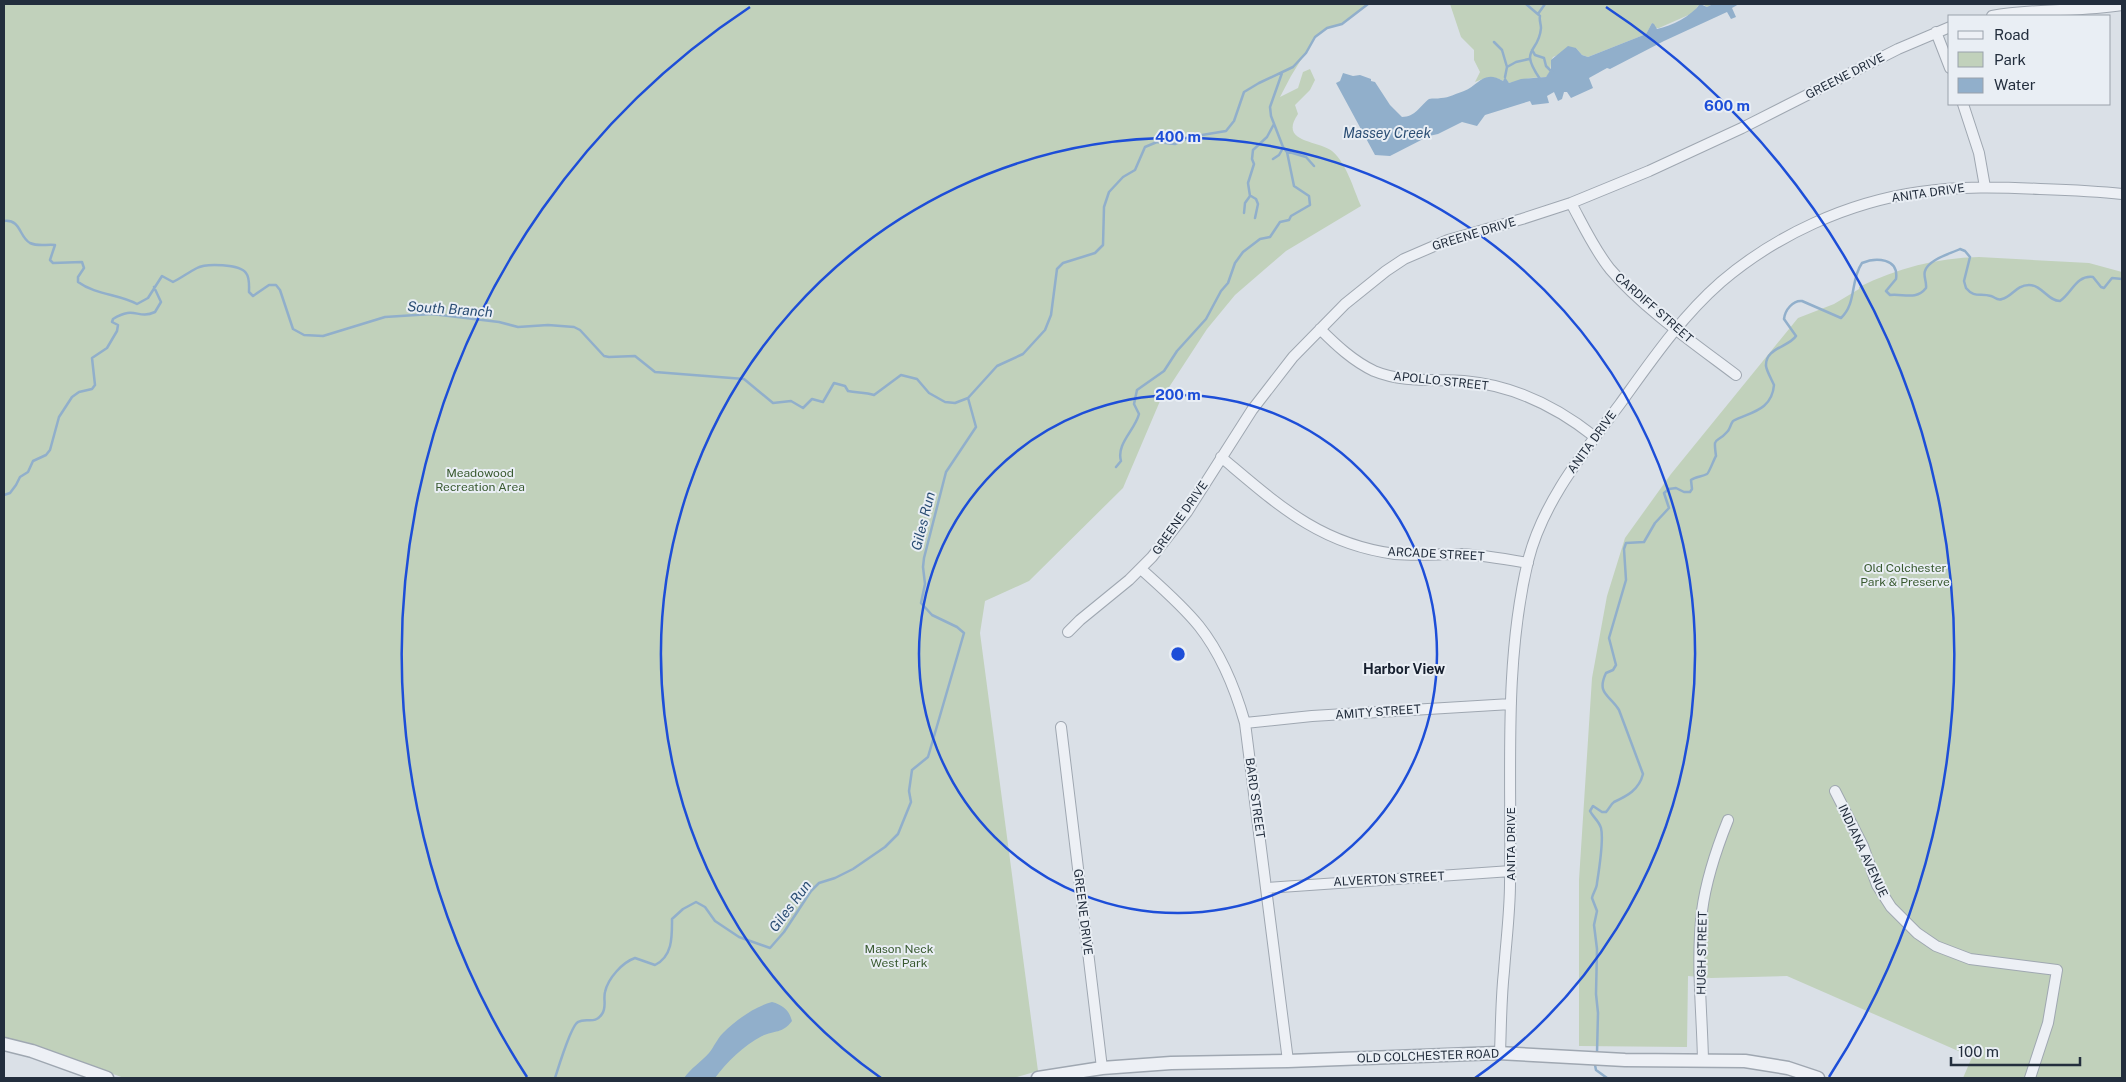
<svg xmlns="http://www.w3.org/2000/svg" width="2126" height="1082" font-family="'Public Sans',sans-serif">
  <rect width="100%" height="100%" fill="#dae0e7"/>
  <!-- green -->
  <path fill="#c1d1bb" d="M4,4H1368L1342,24L1327,28L1315,37L1291,76L1280,97L1298,88L1303,72L1310,69L1315,80L1310,90L1295,105L1298,114C1278,143 1319,140 1332,151C1347,164 1353,188 1361,206L1286,251L1235,295L1207,329L1160,401L1123,488L1029,581L985,601L980,633L1038,1071L1013,1078H124L26,1042L4,1038Z
    M1450,4H1713L1707,7L1704,5L1698,6L1693,13L1659,28H1655L1652,23L1646,34L1588,57L1582,55L1576,48L1553,57C1549,63 1553,71 1546,77L1530,78L1509,83L1505,78L1503,81C1493,75 1485,78 1475,82L1480,72L1474,60V50L1461,37Z
    M1979,257L2089,263L2122,272V1078H1963L1972,1057L1787,976L1711,978L1688,976L1687,1047L1579,1046V880L1592,678L1607,596L1625,538L1671,474L1798,318L1834,304L1859,289V287C1898,268 1936,258 1979,257Z"/>
  <!-- water -->
  <path fill="#91afcb" d="M1700,4L1707,7L1713,4H1739L1732,8L1736,17L1731,19L1727,12L1664,41L1610,69L1607,68L1589,78L1593,88L1571,98L1567,92H1564L1562,99L1558,101L1554,92L1547,96L1549,103L1532,105L1530,101L1485,115L1477,126L1462,122L1438,134L1429,136L1390,156L1375,155L1336,83L1340,81L1343,73L1353,76L1360,75L1371,79V81L1375,82L1390,105L1402,117C1415,117 1420,106 1429,99C1433,98 1437,99 1441,98C1449,98 1457,93 1464,91C1479,85 1484,69 1503,81L1505,77L1509,83L1521,79L1546,77L1551,69V60L1568,46L1576,48L1582,55L1588,57L1646,34L1652,23L1654,24L1657,29C1672,26 1691,16 1700,4Z
    M772,1002C783,1005 789,1010 792,1021C782,1034 775,1030 762,1036C743,1046 727,1062 715,1078H684C691,1068 701,1062 709,1053C714,1047 717,1039 723,1033C736,1020 754,1007 772,1002Z"/>
  <g fill="none" stroke-linecap="round" stroke-linejoin="round">
    <!-- stream -->
    <path stroke="#91afcb" stroke-width="2.5" d="M1526,4L1540,16C1539,20 1541,24 1541,28C1539,54 1518,47 1540,79
      M1538,14L1545,4
      M1494,42L1502,50L1507,67
      M1532,50L1535,55L1544,58L1546,66L1553,73
      M1505,77L1507,67L1516,62L1529,59
      M1286,151L1306,157L1314,166
      M1273,159L1279,155L1283,148
      M1251,196L1256,199L1258,204L1255,218
      M1244,213L1245,203L1250,196L1248,183L1254,164L1252,159L1253,150L1267,137L1274,124
      M4,221C21,219 19,237 30,243C39,247 46,244 55,245L50,260L53,263L82,262L84,268L78,277V282C96,295 119,294 137,304L148,298L162,276L173,282C181,278 189,272 197,268C206,263 240,264 246,273C250,278 249,286 249,292L253,296L269,285H276L280,290L293,329L304,335L323,336L385,317L432,314L499,322L518,327L548,325L574,327L580,330L604,356L609,357L635,356L655,372L744,379L773,403L791,401L803,408L812,399L823,402L834,383L845,386L848,391C857,393 865,392 874,395L901,375L917,379L929,393L945,402L955,403L968,398
      M1116,467L1121,461C1116,444 1135,430 1139,414L1134,404L1137,390L1164,371L1177,351L1206,319L1221,291L1228,283L1235,263L1243,252L1260,239L1270,237L1280,222L1289,220L1291,216L1310,205L1309,196L1294,186L1287,152L1283,147L1271,116L1270,107L1282,73
      M4,495L10,493L16,485L20,477L28,472L33,461L46,455L50,450L59,417L72,397L79,392L92,389L95,385L92,358L107,348L117,331L118,325L112,322L113,319C135,305 137,320 155,312L161,302L154,287
      M1597,1053L1598,1013L1596,994L1597,949L1594,925L1597,911L1592,898C1593,893 1597,888 1597,883C1599,870 1604,840 1601,828C1599,821 1593,817 1590,811L1593,806L1602,812H1606C1609,809 1611,804 1614,802C1627,796 1639,790 1643,774L1619,710C1610,695 1596,694 1606,673L1613,670L1616,665L1609,638L1626,580L1624,549L1626,543L1644,542L1655,523L1669,508L1664,493L1669,489L1676,488L1684,492H1690L1692,489L1691,480C1696,476 1702,477 1707,474C1709,473 1714,459 1716,456C1713,434 1716,445 1727,432C1730,430 1730,425 1733,421C1751,412 1772,410 1774,385C1772,380 1767,372 1766,366C1765,348 1789,347 1796,336L1784,319C1785,310 1793,300 1802,301L1841,318C1857,303 1850,280 1862,263C1876,257 1899,258 1896,279L1886,291L1890,295C1902,293 1916,301 1926,288C1927,282 1923,276 1925,271C1929,259 1950,254 1960,249L1965,251L1970,257L1964,281L1966,288C1974,298 1980,293 1991,296C1995,297 1997,301 2002,299C2012,297 2016,285 2029,285C2042,285 2048,301 2060,301C2072,293 2076,275 2093,277L2101,287L2104,288L2112,278L2122,279
      M1595,1065L1596,1070L1607,1078
      M555,1078C558,1069 571,1025 578,1022C586,1017 595,1025 602,1014C607,1007 603,999 605,992C608,978 623,962 635,958L655,965C673,956 672,936 672,919L683,909L696,902L705,907L715,921L739,937L770,948L784,932L811,891L819,883L835,878L853,869L885,847L898,834L911,802L909,791L912,770L928,757L964,633L957,627L932,615L921,603L925,584L923,567L924,558L946,472L976,427L968,398L997,366L1023,354L1045,330L1051,315L1057,269L1063,263L1095,253L1103,245L1104,207L1109,192L1123,177L1135,170L1145,147L1157,142L1175,144L1190,137L1226,131L1234,121L1244,92L1259,83L1293,67L1306,53L1315,37L1327,28L1342,24L1368,4"/>
    <!-- minor casing -->
    <g stroke="#9fa7b1" stroke-width="12">
      <path id="minor" d="M1992,16C2035,8 2079,12 2122,5
        M1936,32L1950,68
        M1963,104L1979,153L1985,187
        M1571,203C1583,225 1594,249 1610,269C1643,308 1695,344 1736,375
        M1320,329C1336,345 1353,361 1374,371C1403,383 1433,379 1464,381C1512,385 1557,407 1595,437
        M1221,457C1277,504 1319,544 1395,554C1416,556 1438,554 1460,554C1483,555 1505,559 1528,563
        M1141,569C1161,587 1182,605 1199,626C1222,655 1235,688 1245,723L1288,1061
        M1068,632L1080,620L1129,580L1152,557L1187,512L1252,410L1293,357L1345,304L1386,271L1404,259L1448,240L1522,219L1571,203L1649,171L1742,128L1898,49L1950,27
        M1245,723L1312,716L1511,704
        M1061,727L1102,1068
        M1835,791L1863,846L1877,885L1891,907L1917,933L1936,946L1970,959L2057,970L2048,1023L2030,1078
        M1267,888L1511,871
        M1500,1053C1501,1026 1501,998 1504,971C1506,942 1510,912 1510,883C1512,776 1503,666 1528,561C1543,501 1584,452 1620,404C1651,361 1681,317 1721,282C1776,235 1848,202 1920,192C1960,186 2000,187 2040,189C2068,190 2095,191 2122,194
        M1703,1060C1702,1011 1696,960 1702,911C1706,880 1716,850 1728,820"/>
    </g>
    <!-- tertiary casing -->
    <g stroke="#9fa7b1" stroke-width="15">
      <path id="tertiary" d="M4,1044L32,1051L107,1078
        M1038,1078L1102,1068L1171,1063L1288,1061L1498,1053L1625,1060L1745,1061L1788,1068L1818,1078"/>
    </g>
    <!-- minor -->
    <use href="#minor" stroke="#edf0f5" stroke-width="10"/>
    <!-- tertiary -->
    <use href="#tertiary" stroke="#edf0f5" stroke-width="12"/>
  </g>
  <!-- distance rings -->
  <g fill="none" stroke="#1d4ed8" stroke-width="2.5">
    <circle cx="1178" cy="654" r="259"/>
    <path d="M881 1078A517 517 0 1 1 1475 1078"/>
    <path d="M527 1077A776 776 0 0 1 750 7M1606 7A776 776 0 0 1 1829 1077"/>
  </g>
  <g text-anchor="middle" stroke-width="4" stroke-linejoin="round" paint-order="stroke">
    <!-- street labels -->
    <g font-size="12" fill="#232e3d" stroke="#e9eef4">
      <text transform="translate(1845 76) rotate(-27)" y="4">GREENE DRIVE</text>
      <text transform="translate(1928 193) rotate(-8)" y="4">ANITA DRIVE</text>
      <text transform="translate(1474 234) rotate(-17)" y="4">GREENE DRIVE</text>
      <text transform="translate(1654 308) rotate(41)" y="4">CARDIFF STREET</text>
      <text transform="translate(1441 381) rotate(6)" y="4">APOLLO STREET</text>
      <text transform="translate(1592 442) rotate(-54)" y="4">ANITA DRIVE</text>
      <text transform="translate(1180 518) rotate(-55)" y="4">GREENE DRIVE</text>
      <text transform="translate(1436 554) rotate(3)" y="4">ARCADE STREET</text>
      <text transform="translate(1378 712) rotate(-4)" y="4">AMITY STREET</text>
      <text transform="translate(1255 798) rotate(82)" y="4">BARD STREET</text>
      <text transform="translate(1511 844) rotate(-90)" y="4">ANITA DRIVE</text>
      <text transform="translate(1863 851) rotate(65)" y="4">INDIANA AVENUE</text>
      <text transform="translate(1389 879) rotate(-3)" y="4">ALVERTON STREET</text>
      <text transform="translate(1083 912) rotate(83)" y="4">GREENE DRIVE</text>
      <text transform="translate(1702 953) rotate(-89)" y="4">HUGH STREET</text>
      <text transform="translate(1428 1056) rotate(-2)" y="4">OLD COLCHESTER ROAD</text>
    </g>
    <!-- park labels -->
    <g font-size="12" fill="#395a30" stroke="#e9eef4">
      <text x="480" y="477">Meadowood<tspan x="480" dy="14">Recreation Area</tspan></text>
      <text x="1905" y="572">Old Colchester<tspan x="1905" dy="14">Park &amp; Preserve</tspan></text>
      <text x="899" y="953">Mason Neck<tspan x="899" dy="14">West Park</tspan></text>
    </g>
    <!-- water labels -->
    <g font-size="14" font-style="italic" fill="#2b4e74" stroke="#e9eef4">
      <text x="1387" y="138">Massey Creek</text>
      <text transform="translate(450 309) rotate(4)" y="5">South Branch</text>
      <text transform="translate(923 521) rotate(-76)" y="5">Giles Run</text>
      <text transform="translate(790 906) rotate(-53)" y="5">Giles Run</text>
    </g>
    <!-- neighbourhood labels -->
    <g font-size="14" font-weight="bold" fill="#161f2e" stroke="#e9eef4">
      <text x="1404" y="674">Harbor View</text>
    </g>
  </g>
  <circle cx="1178" cy="654" r="8" fill="#1d4ed8" stroke="#e9eef4" stroke-width="2.5"/>
  <g font-size="15" text-anchor="middle" font-weight="bold" fill="#1d4ed8" stroke="#e9eef4" stroke-width="4" stroke-linejoin="round" paint-order="stroke">
    <text x="1727" y="111">600 m</text>
    <text x="1178" y="142">400 m</text>
    <text x="1178" y="400">200 m</text>
  </g>
  <!-- border -->
  <rect width="2126" height="1082" fill="none" stroke="#232e3d" stroke-width="10"/>
  <!-- legend -->
  <rect x="1948" y="15" width="162" height="90" fill="#e9eef4" stroke="#9aa1ab"/>
  <rect x="1958" y="31" width="25" height="8" fill="#edf0f5" stroke="#9aa1ab"/>
  <text x="1994" y="40" font-size="15" fill="#232e3d">Road</text>
  <rect x="1958" y="52" width="25" height="15" fill="#c1d1bb" stroke="#9aa1ab"/>
  <text x="1994" y="65" font-size="15" fill="#232e3d">Park</text>
  <rect x="1958" y="78" width="25" height="15" fill="#91afcb" stroke="#9aa1ab"/>
  <text x="1994" y="90" font-size="15" fill="#232e3d">Water</text>
  <!-- scale -->
  <path d="M1951 1057v8h129v-8" fill="none" stroke="#232e3d" stroke-width="2.5"/>
  <text x="1958" y="1057" font-size="15" fill="#232e3d" stroke="#e9eef4" stroke-width="4" paint-order="stroke">100 m</text>
</svg>
